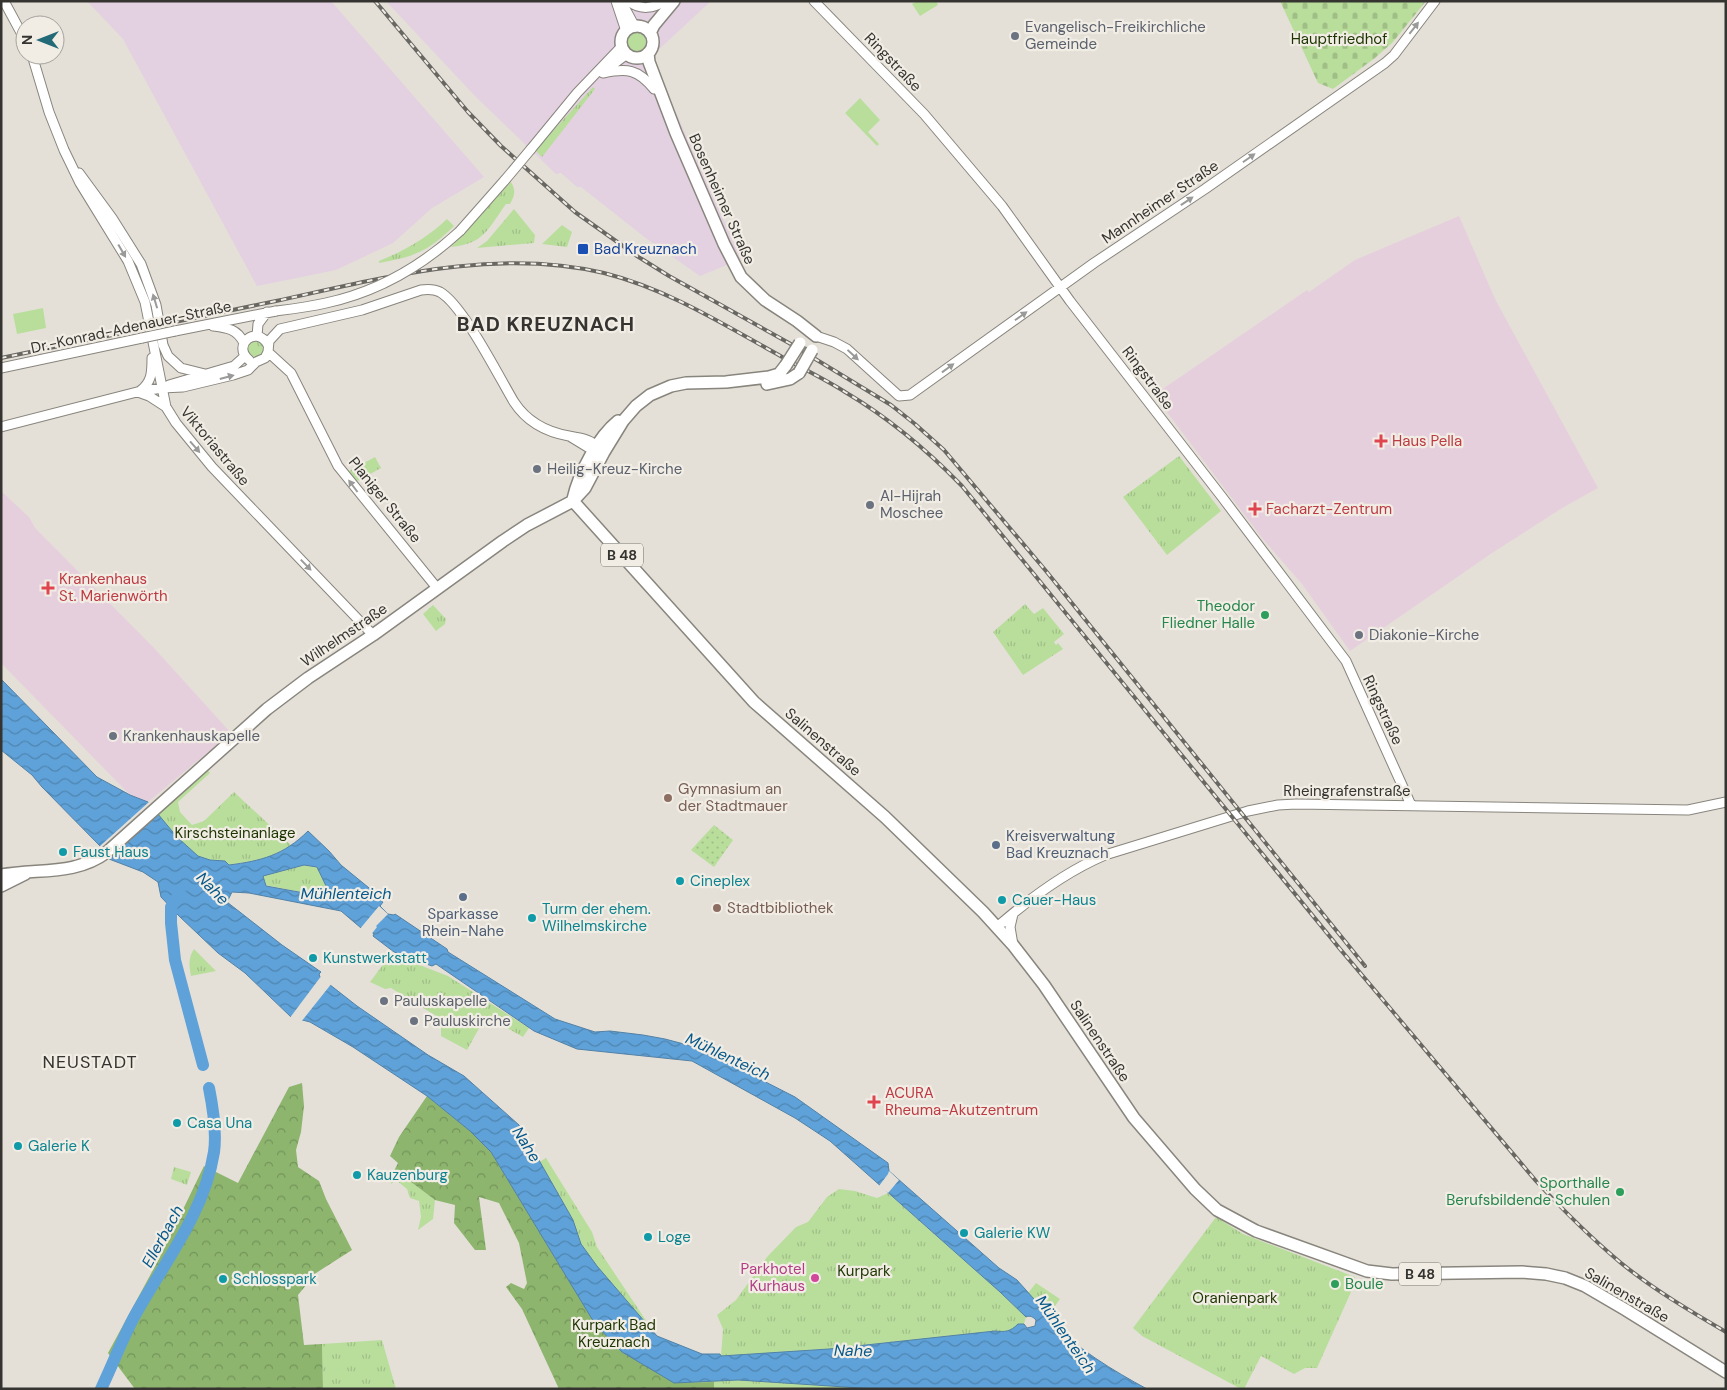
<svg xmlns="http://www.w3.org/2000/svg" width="1727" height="1390" font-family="'DM Sans',sans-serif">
  <defs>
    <pattern id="grass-tufts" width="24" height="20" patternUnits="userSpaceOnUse" patternTransform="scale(1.25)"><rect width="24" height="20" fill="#b9de9c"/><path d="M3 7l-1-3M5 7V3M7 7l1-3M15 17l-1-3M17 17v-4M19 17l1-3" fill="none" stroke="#a0bf87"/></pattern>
    <pattern id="forest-crowns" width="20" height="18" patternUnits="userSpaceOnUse" patternTransform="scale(1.25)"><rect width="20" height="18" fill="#8db56e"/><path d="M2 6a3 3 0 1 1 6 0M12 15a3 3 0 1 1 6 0" fill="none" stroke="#74945b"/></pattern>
    <pattern id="cemetery-stones" width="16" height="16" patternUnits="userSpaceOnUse" patternTransform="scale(1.25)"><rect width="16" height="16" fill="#b9de9c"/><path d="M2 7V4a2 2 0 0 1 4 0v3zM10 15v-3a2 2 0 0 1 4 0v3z" fill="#a0bf87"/></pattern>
    <pattern id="garden-dots" width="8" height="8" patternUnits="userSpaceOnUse" patternTransform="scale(1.25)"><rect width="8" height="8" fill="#b9de9c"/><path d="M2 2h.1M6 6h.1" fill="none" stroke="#a0bf87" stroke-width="1.8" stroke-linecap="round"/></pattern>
    <pattern id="water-waves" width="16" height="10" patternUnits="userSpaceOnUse" patternTransform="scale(1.25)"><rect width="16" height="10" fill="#5fa2d9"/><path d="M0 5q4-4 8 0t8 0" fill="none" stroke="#4f85b0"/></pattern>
  </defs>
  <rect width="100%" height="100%" fill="#e4e0d8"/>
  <!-- commercial -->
  <path fill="#e3d0e0" d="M87,1H331L484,177L432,208L393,243L336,270L257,286L123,39Z
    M386,1H711L654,54V63L741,259L700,276L647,239L581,187H577L561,173L556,174L474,95Z"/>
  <!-- medical -->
  <path fill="#e6cfdc" d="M1459,216L1495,299L1598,488L1562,508L1492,553L1350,651L1302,584L1262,538L1154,395L1307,290L1309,292L1355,260Z
    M1,491L29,517L35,528L154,648L231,733L148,802L130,795L1,663Z"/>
  <!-- grass -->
  <path fill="url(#grass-tufts)" d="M626 42a10 10 0 1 1 20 0a10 10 0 1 1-20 0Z
    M593,87L595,89L542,157L536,151L541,144Z
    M511,182C516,191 515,195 510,204H506C488,229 484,244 451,247Z
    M514,209L535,235L534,243L477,248L487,241Z
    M447,219L454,226C429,251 414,257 379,263V261C404,251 427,238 447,219Z
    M562,225L572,232L567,247L542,244Z
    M247 349a8 8 0 1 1 16 0a8 8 0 1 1-16 0Z
    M1179,456L1221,511L1167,555L1123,497Z
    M375,457L381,468L356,482L349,471Z
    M1025,604L1034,614L1043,608L1064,634L1054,642L1056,645L1058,643L1063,649L1023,675L993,632Z
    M433,605L446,619L445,624L436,631L423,614Z
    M206,768L210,773L178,802L180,812L192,825L204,821L234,792L291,845L268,858L229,865C221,860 212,862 203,858C184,850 170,829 158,814Z
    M304,865L318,867L327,888L326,897L265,885L262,876Z
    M194,949L216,971L191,976C189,966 188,958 194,949Z
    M404,959L448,976L529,1028L523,1037L486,1016L467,1050L441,1036V1019L391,988L385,989L370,982L385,962Z
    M546,1158L592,1232L597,1247L657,1337L697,1355L721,1356L723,1329L717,1315L736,1300L767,1257L796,1227L808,1222L827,1197L839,1189L855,1191L877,1198L888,1193L1000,1292L1026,1317L1024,1324H1018L1061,1389H625L498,1187Z
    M174,1167L191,1172L187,1185L171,1179Z
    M388,1170L394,1173H399L435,1200L433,1219L418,1230L421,1217L419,1201L410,1198L407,1189L396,1180L391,1184Z
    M1216,1217L1243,1234L1355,1277V1283L1317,1368H1305L1294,1374L1261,1356L1244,1389H1241L1142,1336L1133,1328Z
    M1036,1283L1060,1299L1048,1315L1028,1293Z
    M382,1340L396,1389H323L322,1344Z"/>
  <!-- forest -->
  <path fill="url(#forest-crowns)" d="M302,1083L304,1106L301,1132L296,1150L298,1167L319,1181L326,1199L352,1250L316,1273L298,1295L304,1345L322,1344L323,1389H135L108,1353L160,1257L204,1166L238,1183L289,1087Z
    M427,1096L470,1131L491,1152L595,1324L622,1352L674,1383L714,1382V1389H559L522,1309L506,1287L511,1283L524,1289L527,1283L519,1243L499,1203L479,1197L486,1250H475L454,1223L455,1205L435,1200L399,1173L394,1171L398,1163L390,1156L399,1137Z"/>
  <!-- cemetery -->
  <path fill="url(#cemetery-stones)" d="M1280,1H1426L1393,42L1375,58L1333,89L1318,83Z"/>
  <!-- garden -->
  <path fill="url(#garden-dots)" d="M714,825L733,840L714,867L691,850Z"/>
  <!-- pitch -->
  <path fill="#b9de9c" d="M917,1H936L938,5L920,16L912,4Z
    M860,98L880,120L868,132L879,144L877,146L845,113Z
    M43,308L46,328L17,334L13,314Z
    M1328,1269L1351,1286L1343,1300L1318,1283L1321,1278L1326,1280L1329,1275L1325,1272Z"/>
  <!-- water -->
  <path fill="url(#water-waves)" stroke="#5281a6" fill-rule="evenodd" d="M1,679L97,777L130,795L148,802L177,837L198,856L210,860L225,861L229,865C261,861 284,855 308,831L329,851L341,865L374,892L377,897L383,902L380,906L388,914L394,915L395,914L447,949L448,952L555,1019L595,1032L610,1031L643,1035L665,1039L699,1048L795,1097L888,1163L889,1171L999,1268L1017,1280L1051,1318L1050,1320C1075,1348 1114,1371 1147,1389H876L738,1380L674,1383L622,1352L595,1324L491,1152L470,1131L427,1096L353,1047L310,1022L291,1017L245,973L218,953L179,916L161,897L158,882L143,872L109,859V857L100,846L42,787L32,775L1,750ZM304,865L317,867L327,888L326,897L266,886L263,876ZM232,892L249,893L341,911L361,928L369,930L374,934L373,936L394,952L432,966L436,964L534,1031L577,1049L692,1061L795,1118L830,1141L1000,1292L1026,1317C1030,1315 1033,1317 1036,1320L1035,1326L1027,1328L1024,1324H1018C1010,1332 1005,1332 995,1331L829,1349L721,1356L720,1354H702L657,1336L597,1266L581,1244L573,1220L519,1125L464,1076L428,1055L357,1006L320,977L319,974L321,972L282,945L227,902Z"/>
  <!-- pier -->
  <path fill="#e4e0d8" d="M150,801L160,812L106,858L99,847Z
    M379,906L388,914L376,926L377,927L370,936L369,933L366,934L359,930Z
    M322,975L332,983L301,1022L289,1019Z
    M889,1171L899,1180L888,1193L879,1186L888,1174Z"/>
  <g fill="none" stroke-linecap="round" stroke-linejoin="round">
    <!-- river -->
    <path stroke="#5fa2d9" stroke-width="12" d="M180,893L171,907V923L175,960L203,1065
      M101,1389C112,1366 121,1342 133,1319C162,1265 204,1215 214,1152C217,1131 213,1108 209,1088"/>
    <!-- minor casing -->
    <g stroke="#88857d" stroke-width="11">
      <path id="minor" d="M4,1L25,40
        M616,1L626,31
        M621,1L635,27
        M629,1C640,11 654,8 665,1
        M814,1L924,114L1002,206L1070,301L1222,497L1346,661L1411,805
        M32,55L49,112L64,150L80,183L128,261L145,302L166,407L176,423L212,467L373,635
        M611,66L627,54
        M603,73C627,68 638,69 654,89
        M531,149L577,93L622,46
        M79,173L112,218L141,264L156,305L163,345L168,356L181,368L205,374
        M460,231L505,180
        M213,326C228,328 237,329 244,343
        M175,331L276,311
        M257,336L258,324L267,312
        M816,336L834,342L847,349L899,396L910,395L1094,263L1205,189L1385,63L1394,55L1435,1
        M268,352L291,373L338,466L437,588
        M249,360C231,345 257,324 268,345
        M1,368L142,338
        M169,385L234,366L245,356
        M140,391C152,382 152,372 152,358
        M138,392L149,396L166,407
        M1,427L137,392L162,388L183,387L233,375L248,370L256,362L265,358L268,352L269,341L280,329L362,310L421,290C428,289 434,289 440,292C463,305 499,377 514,402C527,422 546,432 569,436C581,438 591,439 600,449
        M571,437L594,451L599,453
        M997,927C1029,899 1065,872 1105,855L1248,811L1278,805L1296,804L1688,810L1726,802
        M1013,945L1010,927L1013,914"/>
    </g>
    <!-- major casing -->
    <g stroke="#88857d" stroke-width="14">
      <path id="major" d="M621 42a16 16 0 1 1 32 0a16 16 0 1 1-32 0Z
        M650,33L654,25L674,1
        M648,53L649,62L676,133L724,244L741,277L765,300L797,321L816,336
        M767,384L790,379L799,373
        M573,499C579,473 598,437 618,421
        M573,501L754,702L885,817L983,912L1013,945L1044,985L1134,1118L1195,1189L1217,1210L1256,1231L1367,1271L1392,1274L1522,1272L1546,1274L1565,1278L1585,1286L1626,1310L1726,1372
        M1,875C38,868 75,876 107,852L267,709L308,678L373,635L503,541L527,525L573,501L585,488L604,452L623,421L636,406L650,395L671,386L686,383L726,382L769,377L779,374L786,365
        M1,886L25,874"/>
    </g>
    <!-- minor -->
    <use href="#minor" stroke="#fff" stroke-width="9"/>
    <!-- major -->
    <use href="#major" stroke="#fff" stroke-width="11"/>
    <!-- rail casing -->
    <g stroke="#696762" stroke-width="4">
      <path id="rail" d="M375,1L468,112L501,146L575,212L637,256L669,276L789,343L891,405L915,424L944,450L1046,571L1365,966
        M1,358C93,339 184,320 276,301C383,278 494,247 604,273C667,289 721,323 777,354C799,367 823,378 845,392C889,418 927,450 962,486L1340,949L1536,1181C1563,1210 1590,1237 1621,1263C1653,1289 1690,1311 1726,1332"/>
    </g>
    <!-- rail -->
    <use href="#rail" stroke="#f1ede5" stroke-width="2" stroke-dasharray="5.5" stroke-linecap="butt"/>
    <!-- minor-bridge casing -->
    <g stroke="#88857d" stroke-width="11" stroke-linecap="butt">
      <path id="minor-bridge" d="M505,180L531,149
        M276,311C292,309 309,307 326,303C377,292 422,266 460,231
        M142,338L175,331"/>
    </g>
    <!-- major-bridge casing -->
    <g stroke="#88857d" stroke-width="14" stroke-linecap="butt">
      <path id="major-bridge" d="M786,365L800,343
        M799,373L812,350"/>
    </g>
    <!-- minor-bridge -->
    <use href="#minor-bridge" stroke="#fff" stroke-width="9"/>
    <!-- major-bridge -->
    <use href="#major-bridge" stroke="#fff" stroke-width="11"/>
  </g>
  <!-- one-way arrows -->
  <defs><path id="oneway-solid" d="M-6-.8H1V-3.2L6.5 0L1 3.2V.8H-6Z" transform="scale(1.25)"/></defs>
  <g fill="#9a9a98">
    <use href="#oneway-solid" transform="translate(1414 28) rotate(-52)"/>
    <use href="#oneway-solid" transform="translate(1249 158) rotate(-35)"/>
    <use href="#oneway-solid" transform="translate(1187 201) rotate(-34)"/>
    <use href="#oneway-solid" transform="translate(122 251) rotate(60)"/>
    <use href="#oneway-solid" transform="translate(155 301) rotate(-107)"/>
    <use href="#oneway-solid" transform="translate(1021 316) rotate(-35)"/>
    <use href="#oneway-solid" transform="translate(853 355) rotate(43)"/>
    <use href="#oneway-solid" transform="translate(948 368) rotate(-36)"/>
    <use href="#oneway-solid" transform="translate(227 377) rotate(-15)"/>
    <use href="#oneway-solid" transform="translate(195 447) rotate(49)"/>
    <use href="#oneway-solid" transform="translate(353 486) rotate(-127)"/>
    <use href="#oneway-solid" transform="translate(306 565) rotate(46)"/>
  </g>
  <!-- markers -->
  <g fill="#6b7280" stroke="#f1ede5" stroke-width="2">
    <circle cx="1015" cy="36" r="5"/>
    <circle cx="537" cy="469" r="5"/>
    <circle cx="870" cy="505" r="5"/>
    <circle cx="1359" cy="635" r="5"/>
    <circle cx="113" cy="736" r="5"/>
    <circle cx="384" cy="1001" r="5"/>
    <circle cx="414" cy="1021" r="5"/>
  </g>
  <rect fill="#1a4fb4" stroke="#f1ede5" stroke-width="2" x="577" y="243" width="12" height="12" rx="2.5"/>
  <g fill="#e0444e" stroke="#f1ede5" stroke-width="2">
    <path d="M1378.5 433.5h5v5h5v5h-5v5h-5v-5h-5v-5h5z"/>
    <path d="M1252.5 501.5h5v5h5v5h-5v5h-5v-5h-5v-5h5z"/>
    <path d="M45.5 580.5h5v5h5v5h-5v5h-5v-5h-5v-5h5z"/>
    <path d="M871.5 1094.5h5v5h5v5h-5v5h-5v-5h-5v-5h5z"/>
  </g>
  <g fill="#2e9e5b" stroke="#f1ede5" stroke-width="2">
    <circle cx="1265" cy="615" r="5"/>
    <circle cx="1620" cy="1192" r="5"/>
    <circle cx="1335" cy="1284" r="5"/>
  </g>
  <g fill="#8d6e63" stroke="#f1ede5" stroke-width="2">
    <circle cx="668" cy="798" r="5"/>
    <circle cx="717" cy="908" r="5"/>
  </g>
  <g fill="#5c6f8a" stroke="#f1ede5" stroke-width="2">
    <circle cx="996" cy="845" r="5"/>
    <circle cx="463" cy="897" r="5"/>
  </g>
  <g fill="#0f9aa8" stroke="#f1ede5" stroke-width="2">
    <circle cx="63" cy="852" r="5"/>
    <circle cx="680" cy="881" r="5"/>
    <circle cx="1002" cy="900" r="5"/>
    <circle cx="532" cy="918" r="5"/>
    <circle cx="313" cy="958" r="5"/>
    <circle cx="177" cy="1123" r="5"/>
    <circle cx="18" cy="1146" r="5"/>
    <circle cx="357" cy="1175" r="5"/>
    <circle cx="964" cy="1233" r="5"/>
    <circle cx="648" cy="1237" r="5"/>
    <circle cx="223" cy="1279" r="5"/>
  </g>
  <circle fill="#d1479c" stroke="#f1ede5" stroke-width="2" cx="815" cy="1278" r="5"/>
  <g text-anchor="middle" stroke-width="4.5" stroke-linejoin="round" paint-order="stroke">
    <!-- shield labels -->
    <g fill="#f1ede5" stroke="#6d6c66" stroke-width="1">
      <rect x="601" y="543.5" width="42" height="23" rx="4"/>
      <rect x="1399" y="1262.5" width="42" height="23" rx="4"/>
    </g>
    <g font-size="14" font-weight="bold" fill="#353430">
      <text x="622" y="560">B 48</text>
      <text x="1420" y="1279">B 48</text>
    </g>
    <!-- worship labels -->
    <g font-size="15" fill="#5b616d" stroke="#f1ede5" text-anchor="start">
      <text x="1025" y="32">Evangelisch-Freikirchliche<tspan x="1025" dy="17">Gemeinde</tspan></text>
      <text x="547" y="474">Heilig-Kreuz-Kirche</text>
      <text x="880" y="501">Al-Hijrah<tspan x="880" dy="17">Moschee</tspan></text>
      <text x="1369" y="640">Diakonie-Kirche</text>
      <text x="123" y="741">Krankenhauskapelle</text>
      <text x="394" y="1006">Pauluskapelle</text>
      <text x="424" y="1026">Pauluskirche</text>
    </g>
    <!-- park labels -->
    <g font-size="15" fill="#1d3501" stroke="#f1ede5">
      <text x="1339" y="44">Hauptfriedhof</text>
      <text x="235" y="838">Kirschsteinanlage</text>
      <text x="864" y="1276">Kurpark</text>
      <text x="1235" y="1303">Oranienpark</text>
      <text x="614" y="1330">Kurpark Bad<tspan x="614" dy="17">Kreuznach</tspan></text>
    </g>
    <!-- street labels -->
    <g font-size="15" fill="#353430" stroke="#f1ede5">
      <text transform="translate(893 62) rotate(46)" y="5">Ringstraße</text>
      <text transform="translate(722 199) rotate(66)" y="5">Bosenheimer Straße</text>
      <text transform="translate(1160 202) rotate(-34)" y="5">Mannheimer Straße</text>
      <text transform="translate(131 327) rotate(-12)" y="5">Dr.-Konrad-Adenauer-Straße</text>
      <text transform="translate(1148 378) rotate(53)" y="5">Ringstraße</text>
      <text transform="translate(215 446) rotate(50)" y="5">Viktoriastraße</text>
      <text transform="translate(385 500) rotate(51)" y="5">Planiger Straße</text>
      <text transform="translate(344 635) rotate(-34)" y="5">Wilhelmstraße</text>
      <text transform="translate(1383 710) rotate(65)" y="5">Ringstraße</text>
      <text transform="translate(823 742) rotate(41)" y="5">Salinenstraße</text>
      <text x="1347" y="796">Rheingrafenstraße</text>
      <text transform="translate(1100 1041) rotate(56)" y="5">Salinenstraße</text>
      <text transform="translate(1627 1295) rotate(30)" y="5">Salinenstraße</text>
    </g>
    <!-- transit labels -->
    <g font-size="15" fill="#164399" stroke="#f1ede5" text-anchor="start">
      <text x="594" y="254">Bad Kreuznach</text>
    </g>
    <!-- health labels -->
    <g font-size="15" fill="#be3a42" stroke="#f1ede5" text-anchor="start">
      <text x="1392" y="446">Haus Pella</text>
      <text x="1266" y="514">Facharzt-Zentrum</text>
      <text x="59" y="584">Krankenhaus<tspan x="59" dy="17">St. Marienwörth</tspan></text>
      <text x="885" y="1098">ACURA<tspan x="885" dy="17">Rheuma-Akutzentrum</tspan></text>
    </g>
    <!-- leisure labels -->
    <g font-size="15" fill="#27864d" stroke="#f1ede5" text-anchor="end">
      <text x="1255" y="611">Theodor<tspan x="1255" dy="17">Fliedner Halle</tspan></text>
      <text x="1610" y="1188">Sporthalle<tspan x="1610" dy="17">Berufsbildende Schulen</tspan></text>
      <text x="1345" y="1289" text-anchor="start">Boule</text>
    </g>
    <!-- education labels -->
    <g font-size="15" fill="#785e54" stroke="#f1ede5" text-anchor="start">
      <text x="678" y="794">Gymnasium an<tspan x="678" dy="17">der Stadtmauer</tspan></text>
      <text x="727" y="913">Stadtbibliothek</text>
    </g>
    <!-- service labels -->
    <g font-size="15" fill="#4e5e75" stroke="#f1ede5" text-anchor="start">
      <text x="1006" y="841">Kreisverwaltung<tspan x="1006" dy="17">Bad Kreuznach</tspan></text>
      <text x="463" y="919" text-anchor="middle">Sparkasse<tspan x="463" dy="17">Rhein-Nahe</tspan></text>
    </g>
    <!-- culture labels -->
    <g font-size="15" fill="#0d838f" stroke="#f1ede5" text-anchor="start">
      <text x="73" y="857">Faust Haus</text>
      <text x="690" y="886">Cineplex</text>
      <text x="1012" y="905">Cauer-Haus</text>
      <text x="542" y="914">Turm der ehem.<tspan x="542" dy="17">Wilhelmskirche</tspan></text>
      <text x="323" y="963">Kunstwerkstatt</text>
      <text x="187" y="1128">Casa Una</text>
      <text x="28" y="1151">Galerie K</text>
      <text x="367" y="1180">Kauzenburg</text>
      <text x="974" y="1238">Galerie KW</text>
      <text x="658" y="1242">Loge</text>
      <text x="233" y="1284">Schlosspark</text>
    </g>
    <!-- hotel labels -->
    <g font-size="15" fill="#b23c85" stroke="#f1ede5" text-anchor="end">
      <text x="805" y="1274">Parkhotel<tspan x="805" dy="17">Kurhaus</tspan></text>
    </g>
    <!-- water labels -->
    <g font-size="16" font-style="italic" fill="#06588b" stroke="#f1ede5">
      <text transform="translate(213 888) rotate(46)" y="6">Nahe</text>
      <text x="346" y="899">Mühlenteich</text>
      <text transform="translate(728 1056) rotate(25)" y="6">Mühlenteich</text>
      <text transform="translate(527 1144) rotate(58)" y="6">Nahe</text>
      <text transform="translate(162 1236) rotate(-61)" y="6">Ellerbach</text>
      <text transform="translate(1066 1334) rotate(55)" y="6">Mühlenteich</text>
      <text transform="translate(853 1350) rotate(1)" y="6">Nahe</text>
    </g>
    <!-- quarter labels -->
    <g font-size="18" letter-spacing="1" fill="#353430" stroke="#f1ede5">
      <text x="90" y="1068">NEUSTADT</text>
    </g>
    <!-- district labels -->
    <g font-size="20" font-weight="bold" letter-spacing="1" fill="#353430" stroke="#f1ede5">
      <text x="546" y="331">BAD KREUZNACH</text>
    </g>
  </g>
  <!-- border -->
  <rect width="1727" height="1390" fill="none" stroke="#353430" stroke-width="5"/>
  <!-- north arrow -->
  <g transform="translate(40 40) rotate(270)"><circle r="24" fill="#f1ede5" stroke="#a6a39d"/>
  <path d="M0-4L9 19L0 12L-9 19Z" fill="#236a78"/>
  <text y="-8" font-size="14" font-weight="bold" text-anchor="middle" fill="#353430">N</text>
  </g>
</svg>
